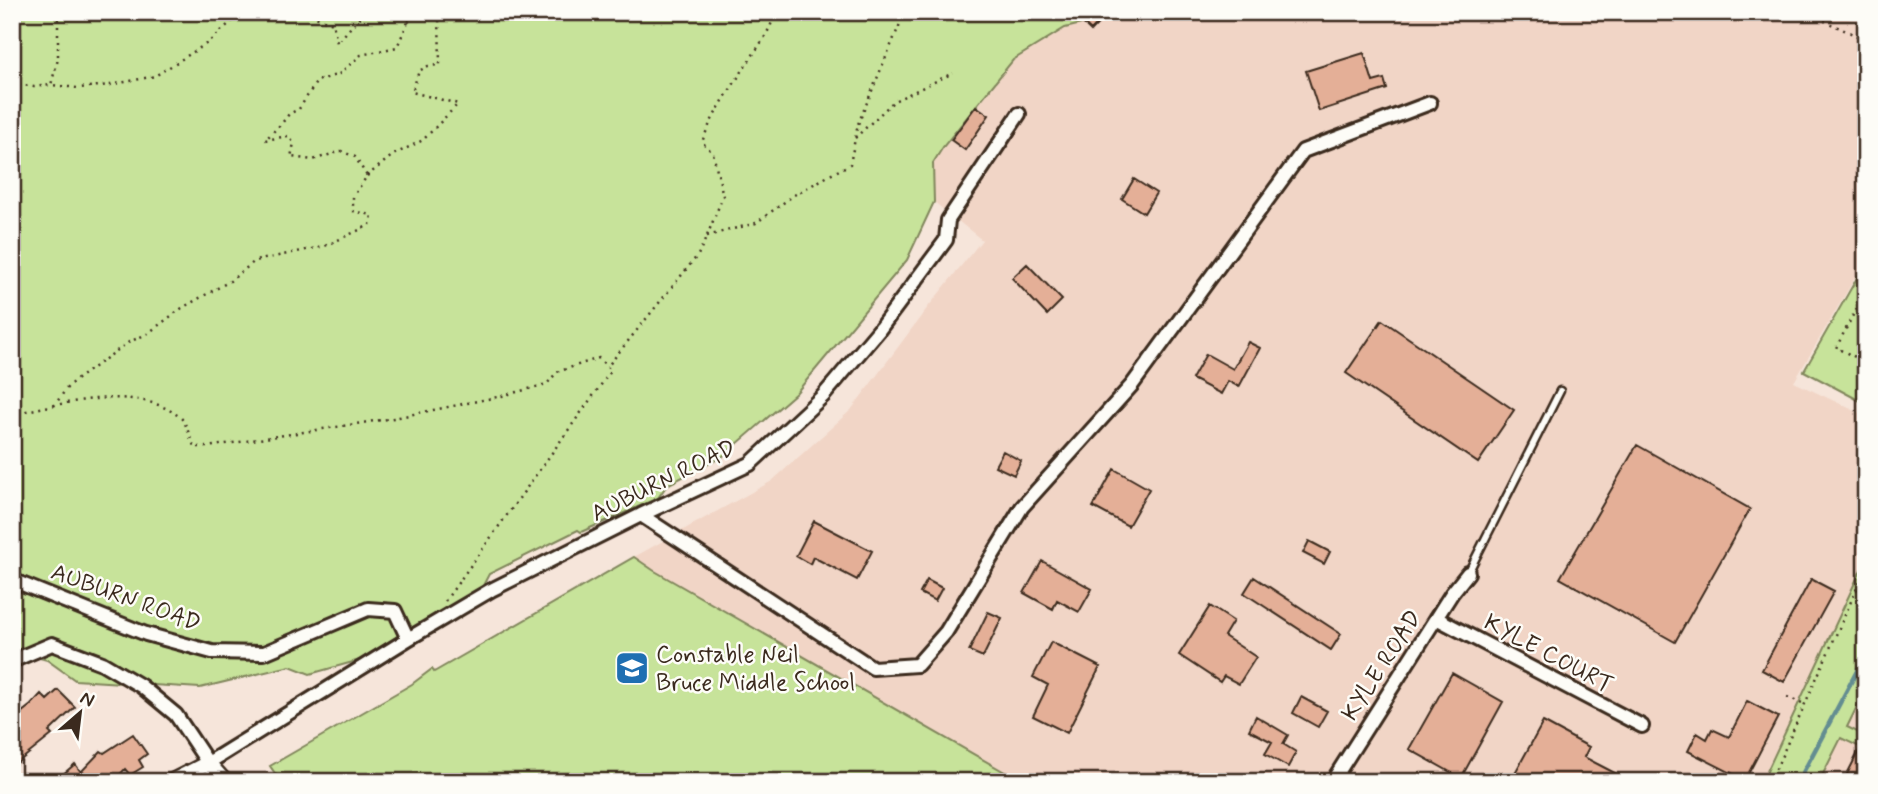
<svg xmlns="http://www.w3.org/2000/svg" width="1878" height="794" font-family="Mynerve,sans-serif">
  <rect width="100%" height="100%" fill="#f6e5da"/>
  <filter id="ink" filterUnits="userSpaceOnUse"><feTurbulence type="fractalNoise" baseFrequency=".0143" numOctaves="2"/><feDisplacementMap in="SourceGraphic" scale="14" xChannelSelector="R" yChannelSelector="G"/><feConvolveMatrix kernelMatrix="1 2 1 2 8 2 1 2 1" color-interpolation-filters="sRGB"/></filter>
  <g filter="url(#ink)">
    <!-- built -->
    <path fill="#f1d5c6" d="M985,12H1833L1866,27V259L1794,382L1866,416V782H281L270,766L634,557L772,481L851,410L928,307L982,240L934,202L931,116Z"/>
    <!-- green -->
    <path fill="#c7e39a" stroke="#81865c" stroke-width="2" d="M12,12H1131L1065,28L1013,60L943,147L933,163L934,202L907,260L796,393L722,457L667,485L658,498L581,532L578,530L489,574L477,597L428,627L360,660L310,674L290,666L200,688L75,680L47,660L12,650Z
      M1866,262V404L1804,371Z
      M634,557L653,570L1022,782H281L270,766L412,684L432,669L434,672Z
      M1866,559V688L1847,727L1866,736V750L1841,738L1819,782H1762Z"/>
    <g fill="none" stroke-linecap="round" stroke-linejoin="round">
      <!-- stream -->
      <path stroke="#648d91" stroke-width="4.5" d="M1798,782L1866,654"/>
    </g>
    <!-- building -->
    <path fill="#e4af97" stroke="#3b2a1e" stroke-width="2" d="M1071,12H1109L1091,31Z
      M1364,53L1373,82L1384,79L1387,89L1319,111L1306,71Z
      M976,106L989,115L965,150L951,140Z
      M1134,179L1156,193L1144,213L1122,199Z
      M1027,264L1062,300L1047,315L1012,278Z
      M1382,320L1514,410L1478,463L1346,373Z
      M1248,342L1260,348L1239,387L1228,381L1221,394L1192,379L1206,354L1233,369Z
      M1637,445L1750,509L1675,642L1560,578Z
      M1003,451L1021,461L1014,475L995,466Z
      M1114,469L1149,489L1128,526L1093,507Z
      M814,521L872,551L857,580L813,557L810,564L796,556Z
      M1309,541L1330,552L1324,564L1303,553Z
      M1042,561L1092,589L1079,612L1057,600L1053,609L1024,593Z
      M1254,577L1341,634L1331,650L1244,593Z
      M1811,579L1834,591L1784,682L1762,670Z
      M927,580L942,588L935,601L920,593Z
      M1210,606L1233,621L1224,636L1256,657L1239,684L1224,676L1220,682L1179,655Z
      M988,612L1002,618L983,657L969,651Z
      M1051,642L1100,667L1067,733L1033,716L1048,685L1033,677Z
      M1452,673L1503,702L1461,778L1409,749Z
      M58,690L75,707L49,732L52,735L12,767V720L31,705L41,694L47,700Z
      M1301,697L1327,711L1318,727L1293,713Z
      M1747,701L1778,717L1745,780L1688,751L1697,733L1707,739L1712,729L1729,737Z
      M1256,716L1288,735L1283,744L1296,752L1288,767L1265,754L1272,742L1249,730Z
      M1543,722L1589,747L1584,757L1632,782H1510Z
      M133,734L147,754L139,760L143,767L130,775L125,769L113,782H54L75,764L81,772L101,751L104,753Z
      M1866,737V782H1843Z"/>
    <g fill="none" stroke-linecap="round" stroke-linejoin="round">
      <!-- service casing -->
      <g stroke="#3b2a1e" stroke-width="11">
        <path id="service" d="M1468,573L1560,391"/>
      </g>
      <!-- minor casing -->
      <g stroke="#3b2a1e" stroke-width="18">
        <path id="minor" d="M641,515L873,668L917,665L946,632L1022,507L1132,385L1303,151L1430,103
          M12,580L146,634L212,652L264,653L368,609L395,611L408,639
          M1436,618L1642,726
          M12,661L52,644L102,663L141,686L176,715L208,763L408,639L491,590L641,515L750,464L823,396L879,330L946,240L948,220L1019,114
          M1332,782L1452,593L1468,573"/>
      </g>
      <!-- tertiary casing -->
      <g stroke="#3b2a1e" stroke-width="19">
        <path id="tertiary" d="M171,782L208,763L225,782"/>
      </g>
      <!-- path -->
      <path stroke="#3b2a1e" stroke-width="2.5" stroke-dasharray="2 5" stroke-linecap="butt" d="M58,12V59L51,85L78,88L110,85L155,76L209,42L242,12
        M317,12L315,17L333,23L337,43L364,12
        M1805,12L1866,40
        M408,22L423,12
        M12,83L34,87L50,85
        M855,138L894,101L953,73
        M367,176L393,155L423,140L458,104L412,92L419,71L428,66L440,65L439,15L431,12
        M707,236L756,223L794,195L850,164L858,124L905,12
        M1866,290L1836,348L1866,362
        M54,406L69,385L129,342L147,334L182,308L230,281L255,261L325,246L370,225L372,215L353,211V197L367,176L355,157L341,151L313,160L291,157L294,143L288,136L265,140L282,123L289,114L299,109L317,81L339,74L361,55L397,47L408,22V12
        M12,414C62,404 138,382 181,418C188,425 189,439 195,447H207L394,418L502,396L547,384L557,372L599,358L607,367
        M445,601L611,371L607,367L698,255L707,236L723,196L713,153L702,142C713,113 732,87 749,61C759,45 771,31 775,12
        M1787,697L1805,704
        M1770,782L1866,568"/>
      <!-- service -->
      <use href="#service" stroke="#fdfcf7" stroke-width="6"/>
      <!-- minor -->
      <use href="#minor" stroke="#fdfcf7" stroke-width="12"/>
      <!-- tertiary -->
      <use href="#tertiary" stroke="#fdfcf7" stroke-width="14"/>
    </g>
  </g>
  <!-- icons -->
  <defs>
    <g id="school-square" transform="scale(1.75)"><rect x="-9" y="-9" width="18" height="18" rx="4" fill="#1f6fb2" stroke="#fdfcf7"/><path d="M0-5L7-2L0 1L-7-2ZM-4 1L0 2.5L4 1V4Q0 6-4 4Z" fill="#fff"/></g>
  </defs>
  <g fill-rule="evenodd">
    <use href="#school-square" x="632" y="668"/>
  </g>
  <g text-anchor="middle" stroke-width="5" stroke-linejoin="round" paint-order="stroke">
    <!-- street labels -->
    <g font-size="24" fill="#3b2a1e" stroke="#fdfcf7">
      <text transform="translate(663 480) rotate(-26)" y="8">AUBURN ROAD</text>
      <text transform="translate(126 597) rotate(20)" y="8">AUBURN ROAD</text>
      <text transform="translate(1549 653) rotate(28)" y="8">KYLE COURT</text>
      <text transform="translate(1381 665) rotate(-57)" y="8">KYLE ROAD</text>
    </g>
    <!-- poi labels -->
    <g font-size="24" fill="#3b2a1e" stroke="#fdfcf7" text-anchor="start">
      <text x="656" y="662">Constable Neil<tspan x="656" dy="28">Bruce Middle School</tspan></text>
    </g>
  </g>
  <!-- margin -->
  <rect width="1878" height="794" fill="none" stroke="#fdfcf7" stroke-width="42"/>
  <rect x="21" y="21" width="1836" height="752" fill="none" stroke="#3b2a1e" stroke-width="2.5" filter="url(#ink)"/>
  <!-- north arrow -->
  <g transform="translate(80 713) rotate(28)" stroke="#fdfcf7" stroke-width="5" paint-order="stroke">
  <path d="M0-5L12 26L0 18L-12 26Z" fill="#3b2a1e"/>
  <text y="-10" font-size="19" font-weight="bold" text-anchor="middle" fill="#3b2a1e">N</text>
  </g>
</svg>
